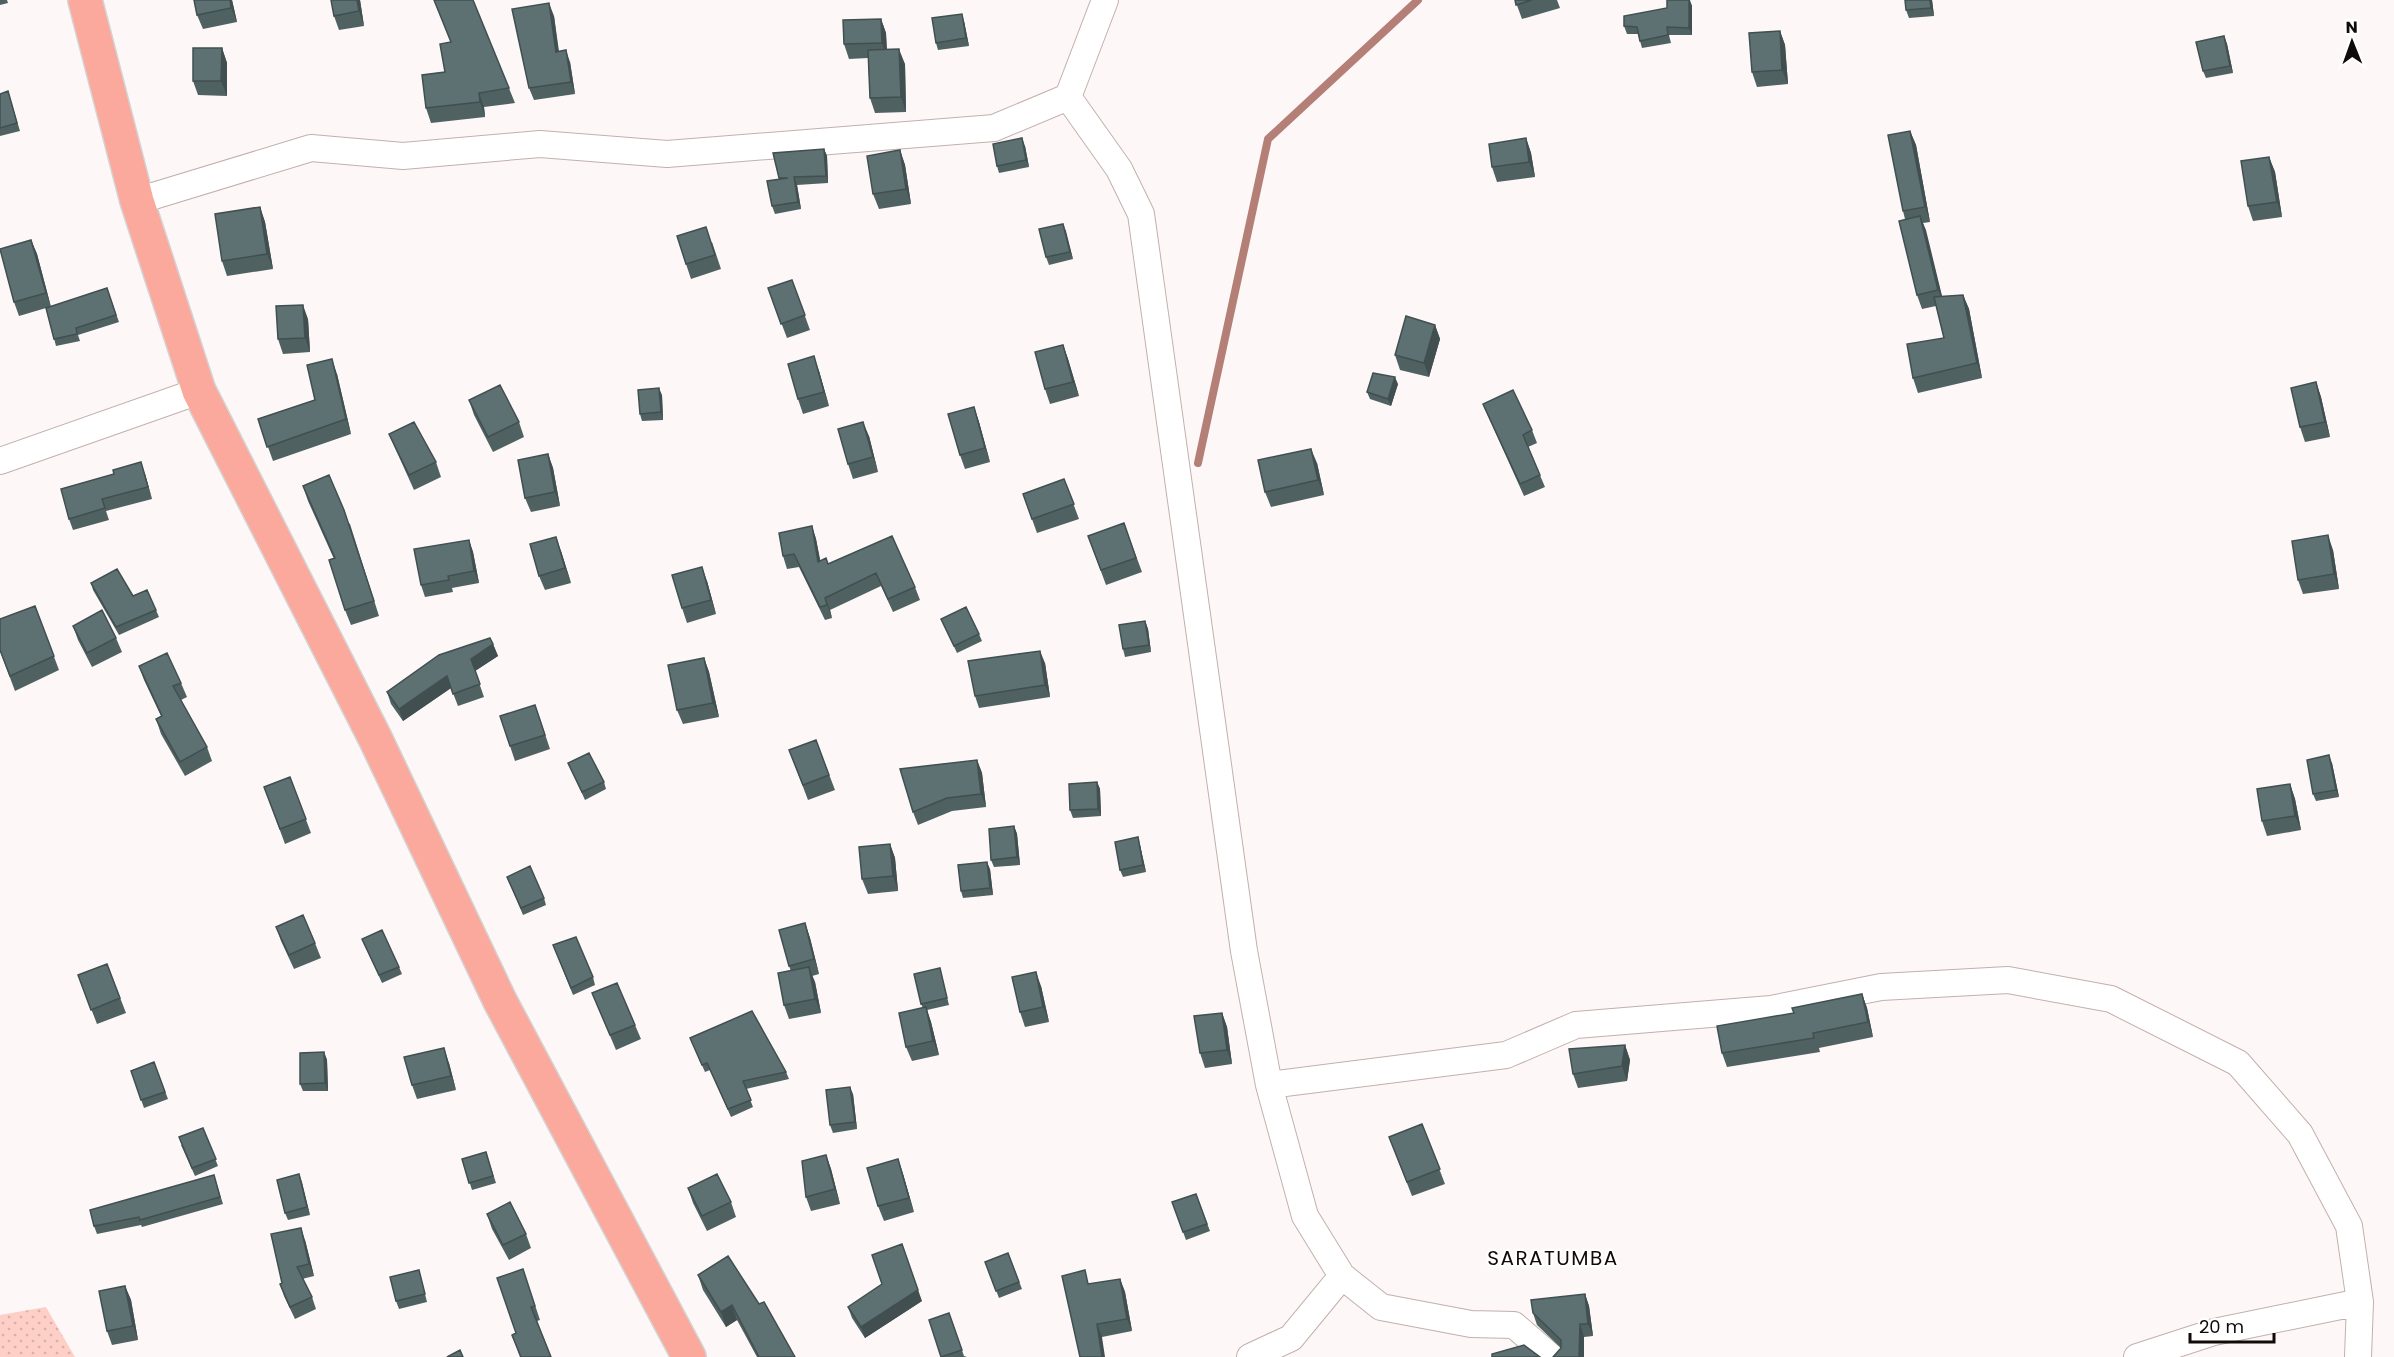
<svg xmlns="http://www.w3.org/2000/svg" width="2394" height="1357" font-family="Poppins,sans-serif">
  <defs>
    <pattern id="grass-dots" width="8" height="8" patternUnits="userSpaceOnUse" patternTransform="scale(1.5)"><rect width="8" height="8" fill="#fdcfc6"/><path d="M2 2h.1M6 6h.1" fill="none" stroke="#d8b0a9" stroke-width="1.8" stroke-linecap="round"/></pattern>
  </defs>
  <rect width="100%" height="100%" fill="#fdf8f7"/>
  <!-- grass -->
  <path fill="url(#grass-dots)" d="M46,1307L75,1357H0V1315Z"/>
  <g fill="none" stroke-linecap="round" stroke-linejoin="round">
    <!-- stream -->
    <path stroke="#b47f76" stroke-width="8" d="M1198,463L1268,139L1418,0"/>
    <!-- street casing -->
    <g stroke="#c3b0ac" stroke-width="28">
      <path id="street" d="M1068,97L1119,169L1141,214L1244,951L1269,1085L1305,1216L1342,1276
        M137,201L311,148L403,156L540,144L667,154L994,128L1068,97L1105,0
        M0,461L199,391
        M1269,1085L1506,1055L1576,1025L1771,1009L1881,987L2008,980L2111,999L2238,1063L2300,1134L2349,1226L2360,1302L2358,1357
        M1250,1357L1291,1338L1342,1276L1381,1307L1471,1324L1514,1325L1551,1357
        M2137,1357L2214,1332L2360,1302"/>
    </g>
    <!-- primary casing -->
    <g stroke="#d4d3d3" stroke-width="36">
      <path id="primary" d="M85,0L137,201L199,391L375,738L500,1001L689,1357"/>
    </g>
    <!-- street -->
    <use href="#street" stroke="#fff" stroke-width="26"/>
    <!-- primary -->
    <use href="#primary" stroke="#fba99d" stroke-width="33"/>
  </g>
  <!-- wall -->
  <path fill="#506162" d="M0,0H7L8,3L0,5Z
    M232,0L237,22L203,29L197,15Z
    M360,0L364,26L339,30L334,16Z
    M434,0H473L515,103L484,107L485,117L431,123L426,108L445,72L451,42Z
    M1515,0H1557L1560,8L1522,19Z
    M1667,0H1690L1692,6V35H1669L1671,43L1642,48L1638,34H1627L1624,26L1667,8Z
    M1932,0L1934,16L1909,18L1906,10Z
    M554,16L559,51L570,62L575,94L534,100L529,88Z
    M881,19L886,33L887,50L905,64L906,112L875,113L870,98L868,58L849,59L844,44Z
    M964,21L969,46L938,50L936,43Z
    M1780,31L1785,45L1788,84L1757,87L1752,72Z
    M2224,36L2227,44L2233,73L2206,78L2203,71Z
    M222,48L227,63V96L198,95L193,81Z
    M8,91L20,131L0,136V94Z
    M1910,131L1916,145L1930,222L1923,223L1942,297L1963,295L1969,309L1982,378L1918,393L1913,378L1944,338L1936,306L1922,309L1917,295L1905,219L1903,211Z
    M1526,138L1531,153L1535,177L1497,182L1492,167Z
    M1025,146L1029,167L999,173L997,166Z
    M824,149L827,156L828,183L797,185L801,209L775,214L772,206L779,179L773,153Z
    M900,150L905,165L911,204L879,209L873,194Z
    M2269,157L2275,172L2282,217L2253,221L2248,206Z
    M260,207L265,222L273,269L227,276L222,261Z
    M1063,224L1073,259L1049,265L1046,257Z
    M31,240L37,254L51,307L107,288L119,322L78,335L80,341L56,346L46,308L19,316L14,302Z
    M712,242L721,269L691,279L686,264Z
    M792,280L810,330L787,338L768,288Z
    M308,319L310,352L283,354L278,339Z
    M1435,325L1440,339L1429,377L1400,370L1395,355Z
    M1063,345L1068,359L1079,396L1050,404L1045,389Z
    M819,371L829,406L803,414L798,399Z
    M337,374L351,434L273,461L258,419L315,400Z
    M2316,382L2321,397L2330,437L2305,442L2300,427Z
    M1398,384L1391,406L1370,399L1367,392Z
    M662,395L663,420L642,421L640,414Z
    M469,400L519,422L524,437L493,452L474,415Z
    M1483,404L1532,430L1537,443L1528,447L1545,487L1524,496L1488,416Z
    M974,407L979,422L990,462L965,469L960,455Z
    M389,434L436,462L441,477L414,490L395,448Z
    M869,436L878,472L853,479L848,464Z
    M548,454L553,468L560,506L531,512L525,498Z
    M1317,463L1324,495L1271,507L1265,492Z
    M145,474L152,499L106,511L109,520L73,530L69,519Z
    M1064,479L1079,519L1037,533L1023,494Z
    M303,486L350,524L379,616L351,625L345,610L334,559L308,501Z
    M1124,523L1142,572L1106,585L1088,536Z
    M812,526L816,539L820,561L828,564L892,536L915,587L920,600L893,612L881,586L830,610L832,618L825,620L799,567L787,569L783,556Z
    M469,540L473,552L479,583L452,588L453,592L425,597L421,585Z
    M2333,550L2339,589L2303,594L2298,580Z
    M561,551L571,583L545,590L539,576Z
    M707,581L716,614L687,623L682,608Z
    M91,583L133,596L156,610L159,617L119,635L93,590Z
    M35,606L59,670L15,691L0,651Z
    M941,619L979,634L982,641L957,653Z
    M1145,621L1148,629L1151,652L1125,657L1123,649Z
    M73,626L116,638L122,652L92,667L78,640Z
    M493,644L498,656L475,671L484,697L458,706L451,688L403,721L391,704L387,692Z
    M704,658L709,672L719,717L683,724L677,710Z
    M1045,663L1050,697L979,708L975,696Z
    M139,666L181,683L187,697L181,700L207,747L212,761L185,776L161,734L156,719L161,716L144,680Z
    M540,719L550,749L515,761L510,746Z
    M816,740L835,790L808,800L789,750Z
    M977,760L982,773L986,807L952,811L918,825L913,812Z
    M568,763L604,782L606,789L585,800Z
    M2332,763L2339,797L2316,801L2313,794Z
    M290,777L311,833L285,844L264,787Z
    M1097,782L1100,789L1101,816L1073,818L1070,810Z
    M2290,784L2295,799L2301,830L2267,836L2262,821Z
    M1014,826L1017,834L1020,865L994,867L991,860Z
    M890,844L895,858L898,891L868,894L862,879Z
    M1140,845L1146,872L1123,877L1120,870Z
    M990,869L993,895L963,898L961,891Z
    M507,877L544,898L546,905L523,915Z
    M805,923L810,938L819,974L812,976L815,982L821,1013L789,1019L784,1005L791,971L789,966Z
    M276,927L315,943L321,958L294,969L281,941Z
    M362,939L399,967L402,974L382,983Z
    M553,945L593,977L595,985L573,995Z
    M107,964L126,1013L97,1024L78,975Z
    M940,968L949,1005L927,1010L931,1022L939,1055L912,1061L906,1047L923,1008L921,1004Z
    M1041,986L1049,1022L1025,1027L1020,1012Z
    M592,993L635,1025L641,1039L616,1050Z
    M1862,994L1867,1008L1873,1037L1819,1048L1820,1052L1727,1067L1722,1053L1794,1013Z
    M1222,1013L1227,1027L1232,1064L1205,1068L1200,1053Z
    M690,1038L786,1072L789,1079L746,1089L753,1107L731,1117L710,1070L705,1072Z
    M1625,1045L1630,1060L1627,1081L1578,1088L1573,1074Z
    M324,1052L327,1060L328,1091H303L300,1084Z
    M154,1062L168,1099L144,1108L131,1071Z
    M449,1063L456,1090L417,1099L412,1085Z
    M853,1094L857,1129L833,1133L830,1125Z
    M1422,1124L1445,1184L1412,1196L1389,1137Z
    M203,1128L218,1166L195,1176L181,1145Z
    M486,1152L496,1183L472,1190L462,1159Z
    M826,1155L831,1169L840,1204L811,1211L806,1197Z
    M898,1159L903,1174L914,1212L884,1221L878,1206Z
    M299,1174L310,1215L288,1220L285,1213Z
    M214,1175L223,1204L142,1227L141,1225L97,1234L94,1226Z
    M688,1188L731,1202L736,1217L707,1231L693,1203Z
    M1196,1194L1210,1231L1186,1240L1172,1202Z
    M487,1214L526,1234L531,1248L509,1260L492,1229Z
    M305,1240L314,1276L302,1279L312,1297L316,1309L295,1319L284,1296L280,1284L282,1283Z
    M1008,1253L1022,1289L999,1298L985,1262Z
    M523,1269L540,1320L537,1321L551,1357H520L512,1335L516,1333Z
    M419,1270L427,1302L399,1309L396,1301Z
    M698,1275L759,1304L795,1357H757L737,1320L726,1327L703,1290Z
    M1120,1279L1125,1292L1132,1331L1102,1337L1080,1357L1090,1284Z
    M125,1286L131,1300L138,1340L112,1345L107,1331Z
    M1585,1294L1589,1306L1593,1336L1584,1337L1561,1348L1537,1325L1533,1313Z
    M922,1301L865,1338L852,1318L848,1307Z
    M949,1313L964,1356L967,1357H941Z"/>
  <!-- shaded-wall -->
  <path fill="#414f50" d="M230,0H232L237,22L231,8Z
    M357,0H360L364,26L359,11Z
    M1689,0L1692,6V35L1689,28Z
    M1930,0H1932L1934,16L1931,8Z
    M549,3L554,16L560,64L556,52Z
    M962,14L964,21L969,46L966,38Z
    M881,19L886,33L887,58L882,43Z
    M1780,31L1785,45L1788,84L1782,70Z
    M2224,36L2227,44L2233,73L2230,66Z
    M222,48L227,63V96L221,81Z
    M899,49L905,64L906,112L901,97Z
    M566,50L570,62L575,94L571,82Z
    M479,93L484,107L485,117L480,102Z
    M1910,131L1916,145L1930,222L1925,207Z
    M1022,138L1025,146L1029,167L1026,160Z
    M1526,138L1531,153L1535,177L1529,162Z
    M824,149L827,156L828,183L826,176Z
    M900,150L905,165L911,204L906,189Z
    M2269,157L2275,172L2282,217L2277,202Z
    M794,177L797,185L801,209L798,202Z
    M260,207L265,222L273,269L267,254Z
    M1920,216L1926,230L1944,304L1938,290Z
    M1063,224L1066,231L1073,259L1070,252Z
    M31,240L37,254L51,307L46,293Z
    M1963,295L1969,309L1982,378L1977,363Z
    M303,305L308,319L310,352L305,338Z
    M1435,325L1440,339L1429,377L1424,363Z
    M1063,345L1068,359L1079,396L1073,382Z
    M814,356L819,371L829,406L824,392Z
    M332,359L337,374L351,434L346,419Z
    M1395,377L1398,384L1391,406L1388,399Z
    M2316,382L2321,397L2330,437L2325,422Z
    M659,388L662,395L663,420L661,412Z
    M974,407L979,422L990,462L985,448Z
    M863,422L869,436L878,472L873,457Z
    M1311,449L1317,463L1324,495L1318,480Z
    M548,454L553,468L560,506L555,492Z
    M141,462L145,474L152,499L148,487Z
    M812,526L816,539L823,574L818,562Z
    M2328,535L2333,550L2339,589L2334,574Z
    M556,537L561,551L571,583L565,568Z
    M469,540L473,552L479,583L474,571Z
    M702,567L707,581L716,614L711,600Z
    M825,598L830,610L832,618L827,605Z
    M1145,621L1148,629L1151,652L1149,645Z
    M493,644L498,656L475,671L471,659Z
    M1040,651L1045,663L1050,697L1045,685Z
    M704,658L709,672L719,717L713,703Z
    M447,676L451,688L403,721L399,709Z
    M2329,755L2332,763L2339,797L2336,790Z
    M977,760L982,773L986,807L981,794Z
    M1097,782L1100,789L1101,816L1098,809Z
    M2290,784L2295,799L2301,830L2295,816Z
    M1014,826L1017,834L1020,865L1017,857Z
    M1138,837L1140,845L1146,872L1143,865Z
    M890,844L895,858L898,891L893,876Z
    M987,862L990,869L993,895L990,888Z
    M805,923L810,938L819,974L814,959Z
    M809,967L815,982L821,1013L815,999Z
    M1036,972L1041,986L1049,1022L1043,1007Z
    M1862,994L1867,1008L1873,1037L1868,1022Z
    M926,1007L931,1022L939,1055L933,1041Z
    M1222,1013L1227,1027L1232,1064L1227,1050Z
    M1625,1045L1630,1060L1627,1081L1622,1066Z
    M444,1048L449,1063L456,1090L451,1076Z
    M324,1052L327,1060L328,1091L325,1083Z
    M850,1087L853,1094L857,1129L855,1122Z
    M826,1155L831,1169L840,1204L835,1189Z
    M898,1159L903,1174L914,1212L909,1198Z
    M299,1174L302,1182L310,1215L307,1207Z
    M301,1228L305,1240L314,1276L309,1264Z
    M902,1244L922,1301L865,1338L861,1327Z
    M1120,1279L1125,1292L1132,1331L1127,1319Z
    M125,1286L131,1300L138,1340L133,1326Z
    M1585,1294L1589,1306L1593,1336L1588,1324Z
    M732,1305L737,1320L726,1327L721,1312Z
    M1097,1324L1102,1337L1105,1357H1102Z
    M1580,1324L1584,1337V1357H1579Z"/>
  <!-- building -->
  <path fill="#5d7172" stroke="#414f50" stroke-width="1.5" d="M194,0H230L231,8L197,15Z
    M331,0H357L359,11L334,16Z
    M434,0H473L509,88L479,93L480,102L426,108L422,75L445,72L440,44L451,42Z
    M1515,0H1532L1516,5Z
    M1667,0H1689V28L1667,27L1668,35L1640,41L1637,27L1624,26V16L1667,8Z
    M1905,0H1930L1931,8L1906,10Z
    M549,3L556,52L566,50L571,82L529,88L512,9Z
    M962,14L966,38L936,43L932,18Z
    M881,19L882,43L844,44L843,20Z
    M1780,31L1782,70L1752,72L1749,33Z
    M2224,36L2230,66L2203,71L2196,42Z
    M193,48H222L221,81H193Z
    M899,49L901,97L870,98L868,50Z
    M8,91L17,123L0,128V94Z
    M1910,131L1925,207L1903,211L1888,135Z
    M1022,138L1026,160L997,166L993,144Z
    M1526,138L1529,162L1492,167L1489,144Z
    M824,149L826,176L794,177L798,202L772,206L767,181L788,178H779L773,153Z
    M900,150L906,189L873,194L867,156Z
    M2269,157L2277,202L2248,206L2241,161Z
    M260,207L267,254L222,261L215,214Z
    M1920,216L1938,290L1917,295L1899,221Z
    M1063,224L1070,252L1046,257L1039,229Z
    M706,227L715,255L686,264L677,236Z
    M31,240L46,293L14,302L0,249Z
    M792,280L805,315L781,324L768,288Z
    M107,288L116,315L76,328L77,334L54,339L46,308Z
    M1963,295L1977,363L1913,378L1907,344L1944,338L1934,297Z
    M303,305L305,338L278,339L276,306Z
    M1406,316L1435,325L1424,363L1395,355Z
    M1063,345L1073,382L1045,389L1035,352Z
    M814,356L824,392L798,399L788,364Z
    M332,359L346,419L267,447L258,419L315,400L307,365Z
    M1373,373L1395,377L1388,399L1367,392Z
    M2316,382L2325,422L2300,427L2291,388Z
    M500,385L519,422L488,437L469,400Z
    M659,388L661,412L640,414L638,390Z
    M1513,390L1532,430L1523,435L1540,475L1520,484L1483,404Z
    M974,407L985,448L960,455L948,414Z
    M414,422L436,462L409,475L389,434Z
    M863,422L873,457L848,464L838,429Z
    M1311,449L1318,480L1265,492L1258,460Z
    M548,454L555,492L525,498L518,460Z
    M141,462L148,487L102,499L105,508L69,519L61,489L114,474L113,470Z
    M329,475L344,510L374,601L345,610L329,560L335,558L303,486Z
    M1064,479L1074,504L1032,519L1023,494Z
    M1124,523L1136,558L1101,570L1088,536Z
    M812,526L818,562L826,558L828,564L892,536L915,587L888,599L876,573L825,598L827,605L820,607L794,554L783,556L779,533Z
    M2328,535L2334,574L2298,580L2292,541Z
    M556,537L565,568L539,576L530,544Z
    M469,540L474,571L448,576L449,580L421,585L414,549Z
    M702,567L711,600L682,608L672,575Z
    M117,569L133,596L147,590L156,610L116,627L91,583Z
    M35,606L54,656L10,676L0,650V619Z
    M966,607L979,634L954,646L941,619Z
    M102,610L116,638L87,653L73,626Z
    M1145,621L1149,645L1123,649L1119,625Z
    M490,638L493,644L471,659L480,684L453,694L447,676L399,709L387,692L439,655Z
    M1040,651L1045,685L975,696L968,661Z
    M167,653L181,683L173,686L207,747L180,762L156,719L162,716L139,666Z
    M704,658L713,703L677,710L668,665Z
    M535,705L545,735L510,746L500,716Z
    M816,740L829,775L803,785L789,750Z
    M589,753L604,782L582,792L568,763Z
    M2329,755L2336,790L2313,794L2307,760Z
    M977,760L981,794L947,798L913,812L900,769Z
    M290,777L306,819L280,829L264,787Z
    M1097,782L1098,809L1070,810L1069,784Z
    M2290,784L2295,816L2262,821L2257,789Z
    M1014,826L1017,857L991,860L989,829Z
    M1138,837L1143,865L1120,870L1115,842Z
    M890,844L893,876L862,879L859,847Z
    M987,862L990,888L961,891L958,865Z
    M530,866L544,898L521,908L507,877Z
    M303,915L315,943L289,955L276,927Z
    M805,923L814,959L789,966L779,930Z
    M382,930L399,967L379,975L362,939Z
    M576,937L593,977L571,988L553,945Z
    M107,964L120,998L91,1010L78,975Z
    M809,967L815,999L784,1005L778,973Z
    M940,968L947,998L921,1004L914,974Z
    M1036,972L1043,1007L1020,1012L1012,977Z
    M617,983L635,1025L610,1035L592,993Z
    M1862,994L1868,1022L1813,1033L1814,1038L1722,1053L1717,1026L1794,1013L1792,1008Z
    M926,1007L933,1041L906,1047L899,1013Z
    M752,1011L786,1072L743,1081L751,1100L728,1109L707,1063L702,1065L690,1038Z
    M1222,1013L1227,1050L1200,1053L1194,1016Z
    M1625,1045L1622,1066L1573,1074L1569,1049Z
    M444,1048L451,1076L412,1085L404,1057Z
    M324,1052L325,1083L300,1084V1053Z
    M154,1062L165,1092L141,1100L131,1071Z
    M850,1087L855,1122L830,1125L826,1090Z
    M1422,1124L1440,1169L1407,1182L1389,1137Z
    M203,1128L216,1159L192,1168L179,1137Z
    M486,1152L493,1176L469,1183L462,1159Z
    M826,1155L835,1189L806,1197L802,1161Z
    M898,1159L909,1198L878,1206L867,1168Z
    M299,1174L307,1207L285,1213L277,1180Z
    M717,1174L731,1202L702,1216L688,1188Z
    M214,1175L220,1197L140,1220L139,1217L94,1226L90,1210Z
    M1196,1194L1207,1224L1183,1232L1172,1202Z
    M510,1202L526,1234L503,1245L487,1214Z
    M301,1228L309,1264L297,1267L312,1297L290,1307L280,1284L282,1283L271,1234Z
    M902,1244L918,1290L861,1327L848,1307L882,1284L872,1255Z
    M1008,1253L1019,1282L996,1291L985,1262Z
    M728,1256L759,1304L764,1302L795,1357H759L732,1305L721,1312L698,1275Z
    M523,1269L535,1306L531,1307L551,1357H521L512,1335L516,1333L497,1278Z
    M419,1270L425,1294L396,1301L390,1277Z
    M1085,1270L1088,1284L1120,1279L1127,1319L1097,1324L1102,1357H1080L1062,1276Z
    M125,1286L133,1326L107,1331L99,1291Z
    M1585,1294L1588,1324H1580L1579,1357H1553L1561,1348V1340L1533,1313L1531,1300Z
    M949,1313L962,1350L941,1357L929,1320Z
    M1524,1345L1540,1357H1492V1354Z
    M460,1350L463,1357H447Z"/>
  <g text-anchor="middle" stroke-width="4.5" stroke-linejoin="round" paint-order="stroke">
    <!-- quarter labels -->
    <g font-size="20" letter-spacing="1.5" fill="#100a09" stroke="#fff">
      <text x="1553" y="1265">SARATUMBA</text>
    </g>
  </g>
  <!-- north arrow -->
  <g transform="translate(2352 42) rotate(359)" stroke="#ffffff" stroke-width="4.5" paint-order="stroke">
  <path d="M0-4.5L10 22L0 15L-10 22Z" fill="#100a09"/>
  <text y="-9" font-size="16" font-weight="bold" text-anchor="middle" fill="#100a09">N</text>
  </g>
  <!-- scale -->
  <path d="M2190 1333v9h84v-9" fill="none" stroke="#100a09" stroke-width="3"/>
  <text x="2199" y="1333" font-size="18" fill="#100a09" stroke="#ffffff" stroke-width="4.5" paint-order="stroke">20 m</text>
</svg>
